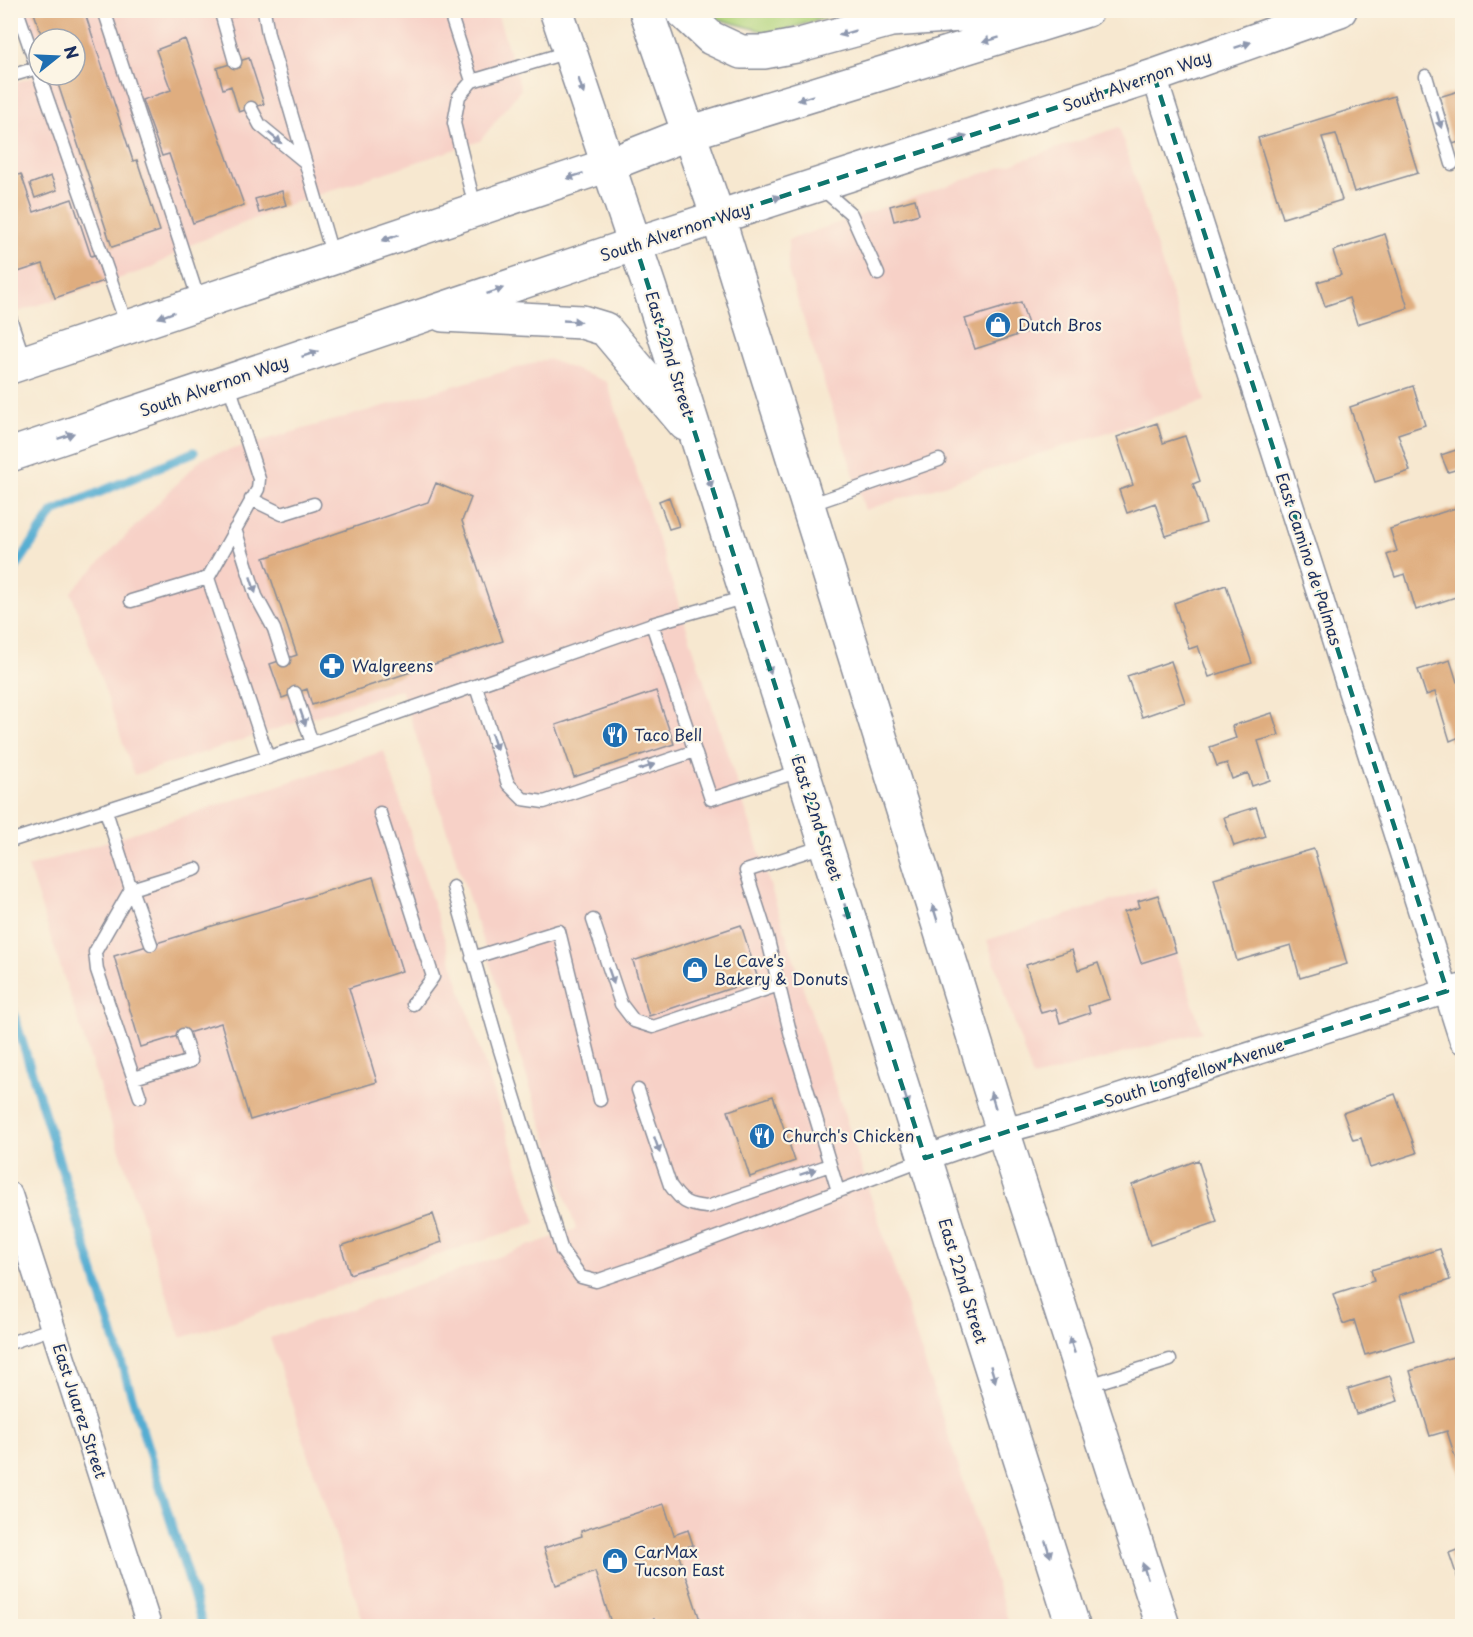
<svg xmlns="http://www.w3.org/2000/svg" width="1473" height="1637" font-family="'Playpen Sans',sans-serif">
  <rect width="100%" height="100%" fill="#fcf5e5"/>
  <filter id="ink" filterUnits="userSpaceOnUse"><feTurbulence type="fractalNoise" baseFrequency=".0167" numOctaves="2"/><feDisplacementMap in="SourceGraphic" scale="12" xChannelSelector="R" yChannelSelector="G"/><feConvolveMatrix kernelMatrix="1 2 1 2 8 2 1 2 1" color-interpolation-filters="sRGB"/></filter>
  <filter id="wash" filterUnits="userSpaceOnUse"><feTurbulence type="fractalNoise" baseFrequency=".008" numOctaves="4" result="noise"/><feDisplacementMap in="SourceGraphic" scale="24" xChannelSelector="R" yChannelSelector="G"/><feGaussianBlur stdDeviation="1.35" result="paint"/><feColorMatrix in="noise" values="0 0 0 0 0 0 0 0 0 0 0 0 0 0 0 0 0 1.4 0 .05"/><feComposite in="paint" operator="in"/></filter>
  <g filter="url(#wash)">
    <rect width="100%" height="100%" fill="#f7e8d0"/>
    <!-- built -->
    <path fill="#f7d1c7" d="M496,10L521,89L480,141L290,204L188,246L151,268L11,314L10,84L39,75H75V39H39V61L23,11Z
      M1119,127L1205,401L865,510L788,271V240Z
      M548,359L607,382L1010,1626H365L270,1338L576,1229L401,689L134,775L71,592L202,458Z
      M384,751L536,1223L181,1338L28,867Z
      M1156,887L1202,1032L1033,1078L987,940Z"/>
    <!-- green -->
    <path fill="#b1d47c" stroke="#66826d" stroke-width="1.5" d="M705,11H847L773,34L707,16Z"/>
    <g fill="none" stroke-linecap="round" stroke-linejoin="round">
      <!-- stream -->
      <path stroke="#55add2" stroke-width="9" d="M10,576L53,512L194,452
        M10,1002L203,1626"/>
    </g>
    <g id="blocks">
      <!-- building -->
      <path fill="#dfad7f" d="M33,10H84L133,161L137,160L160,231L112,247L55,75H75V39H43Z
        M185,39L244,205L193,223L169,154L162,156L142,100L171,90L156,50Z
        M249,58L264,104L239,112L231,86L223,89L217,68Z
        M1462,90V141L1453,144L1439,97Z
        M1394,96L1418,173L1354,192L1336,134L1322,137L1342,200L1283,218L1258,138Z
        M21,174L34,212L72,199L91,256L95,255L104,281L55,298L43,264L18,272L10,249V178Z
        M51,176L57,190L35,198L30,184Z
        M282,191L286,205L259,213L255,199Z
        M915,199L919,214L894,221L890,206Z
        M1385,234L1408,308L1357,324L1349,298L1325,306L1317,282L1341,275L1333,251Z
        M1021,302L1030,331L975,349L965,319Z
        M1413,386L1425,425L1398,434L1410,471L1375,482L1350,407Z
        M1157,423L1163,443L1185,436L1200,481L1193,484L1206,523L1166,536L1155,503L1127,513L1119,490L1133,485L1117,437Z
        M1462,448V468L1448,472L1441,455Z
        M436,483L471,498L462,521L503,641L312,705L307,689L282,698L270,664L297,655L264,558L428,502Z
        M669,497L679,526L669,529L659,501Z
        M1462,506V537L1455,540L1462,564V595L1416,610L1405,574L1395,577L1387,555L1397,551L1390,529Z
        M1226,585L1252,663L1209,677L1198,646L1189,649L1174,603Z
        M1450,660L1457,682L1462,681V736L1450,741L1435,692L1426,695L1418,670Z
        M1171,661L1185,702L1142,717L1127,676Z
        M656,691L674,744L574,777L556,725Z
        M1272,713L1279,735L1258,741L1270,780L1252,786L1248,773L1232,779L1227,763L1217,766L1210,747L1236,738L1232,726Z
        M1256,807L1265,836L1234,846L1224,817Z
        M1314,849L1347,964L1300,978L1291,945L1237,961L1214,878Z
        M373,877L402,971L349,988L377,1082L250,1120L221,1023L141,1047L114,956Z
        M1158,895L1176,952L1141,963L1124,912L1140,907L1138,901Z
        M741,925L758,979L649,1016L633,961Z
        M1072,950L1078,970L1098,963L1110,999L1088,1006L1090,1013L1060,1023L1056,1009L1041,1013L1026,965Z
        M1395,1094L1417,1153L1370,1168L1361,1138L1353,1140L1343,1113Z
        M773,1096L795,1161L750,1177L728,1111Z
        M1198,1160L1217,1222L1150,1245L1132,1185Z
        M433,1214L442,1242L350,1274L341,1246Z
        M1440,1249L1450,1280L1400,1295L1414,1340L1365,1355L1354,1320L1343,1324L1333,1294L1374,1281L1371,1270Z
        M1462,1354V1479L1447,1431L1430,1436L1410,1371Z
        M1390,1376L1398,1401L1356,1414L1348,1389Z
        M664,1504L674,1535L688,1530L693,1545L677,1550L702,1626H656L654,1619L630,1626H612L595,1572L556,1585L544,1548L582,1536L581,1531Z
        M1462,1548V1591L1449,1553Z"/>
    </g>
  </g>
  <g filter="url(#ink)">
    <use href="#blocks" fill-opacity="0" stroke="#898c97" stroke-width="1.5"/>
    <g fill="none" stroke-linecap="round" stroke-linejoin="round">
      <!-- service casing -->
      <g stroke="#898c97" stroke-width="15">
        <path id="service" d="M104,10L199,301
          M232,10L221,13L235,62
          M264,10L268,34L333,257
          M449,10L472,81
          M39,75L127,326
          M10,76L37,68L17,10
          M1426,76L1452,164
          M251,108L260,125L305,162
          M820,187L851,214L878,274
          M475,207L454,123L459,96L472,81L568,52
          M10,318L25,362
          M228,382L259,479L258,489L208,578L268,758
          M251,499L282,514L314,504
          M809,505L939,460
          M235,529L256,596L274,629L284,660
          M131,601L208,578
          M652,624L711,799L800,771
          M476,687L508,784L523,799L544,802L695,751
          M295,693L312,743
          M106,811L131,889L95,952L97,970L140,1097
          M380,813L433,977L413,1004
          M10,841L312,743L652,624L746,597
          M824,846L746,871L767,936L791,1036L838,1191
          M453,887L499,1047L562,1251L581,1277L596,1281L651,1262L924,1159
          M593,920L621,1004L634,1021L653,1027L779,985
          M151,944L131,889L196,869
          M472,958L559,931L600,1100
          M134,1078L191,1061L183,1035
          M638,1090L670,1185C682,1202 686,1205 707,1207L830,1165
          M10,1343L53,1328
          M1086,1386L1170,1360"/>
      </g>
      <!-- minor casing -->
      <g stroke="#898c97" stroke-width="27">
        <path id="minor" d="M1154,76L1462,1041
          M925,1158L1003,1131L1056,1117L1460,987
          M10,1195L149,1626"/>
      </g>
      <!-- primary casing -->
      <g stroke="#898c97" stroke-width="36">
        <path id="primary" d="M556,10L650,289L1073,1626
          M646,10L718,217L1003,1131L1163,1626
          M681,10L711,38L741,52H764L796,46L891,20L1030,10
          M443,315L582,322L605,329L685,424
          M10,367L608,165L689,133L1087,10
          M10,455L635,244L1154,76L1340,10"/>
      </g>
      <!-- path -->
      <path stroke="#898c97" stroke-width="4" stroke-dasharray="1.5 4.5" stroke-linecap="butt" d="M777,10L786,14"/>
      <!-- service -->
      <use href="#service" stroke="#fff" stroke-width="12"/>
      <!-- minor -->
      <use href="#minor" stroke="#fff" stroke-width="24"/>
      <!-- primary -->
      <use href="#primary" stroke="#fff" stroke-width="33"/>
    </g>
    <!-- one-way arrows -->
    <defs><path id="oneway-solid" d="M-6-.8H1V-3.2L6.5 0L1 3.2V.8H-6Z" transform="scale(1.5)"/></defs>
    <g fill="#8d97ae">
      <use href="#oneway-solid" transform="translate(847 33) rotate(164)"/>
      <use href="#oneway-solid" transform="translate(991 40) rotate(163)"/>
      <use href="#oneway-solid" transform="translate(1243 45) rotate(-19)"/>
      <use href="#oneway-solid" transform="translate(581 86) rotate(72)"/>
      <use href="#oneway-solid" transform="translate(805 98) rotate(163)"/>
      <use href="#oneway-solid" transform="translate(1439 120) rotate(74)"/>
      <use href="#oneway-solid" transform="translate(275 138) rotate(39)"/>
      <use href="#oneway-solid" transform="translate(959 139) rotate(-18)"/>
      <use href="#oneway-solid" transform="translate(575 176) rotate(162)"/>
      <use href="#oneway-solid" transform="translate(773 199) rotate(-18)"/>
      <use href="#oneway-solid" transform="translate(390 238) rotate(161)"/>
      <use href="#oneway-solid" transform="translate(495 291) rotate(-19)"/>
      <use href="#oneway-solid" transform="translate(166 315) rotate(160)"/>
      <use href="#oneway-solid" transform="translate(572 321) rotate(3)"/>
      <use href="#oneway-solid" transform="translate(310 354) rotate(-19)"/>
      <use href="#oneway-solid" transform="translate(66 436) rotate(-19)"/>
      <use href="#oneway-solid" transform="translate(709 480) rotate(72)"/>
      <use href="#oneway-solid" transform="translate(253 585) rotate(72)"/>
      <use href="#oneway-solid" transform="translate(768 666) rotate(72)"/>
      <use href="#oneway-solid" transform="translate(303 718) rotate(71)"/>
      <use href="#oneway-solid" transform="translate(494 742) rotate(72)"/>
      <use href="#oneway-solid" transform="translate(647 767) rotate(-19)"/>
      <use href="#oneway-solid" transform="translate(847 912) rotate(72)"/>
      <use href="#oneway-solid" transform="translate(935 913) rotate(-107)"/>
      <use href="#oneway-solid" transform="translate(611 976) rotate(71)"/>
      <use href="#oneway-solid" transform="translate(906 1098) rotate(72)"/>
      <use href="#oneway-solid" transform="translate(993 1100) rotate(-107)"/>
      <use href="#oneway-solid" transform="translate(657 1145) rotate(71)"/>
      <use href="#oneway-solid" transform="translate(808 1172) rotate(-19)"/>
      <use href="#oneway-solid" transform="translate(1072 1345) rotate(-108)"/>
      <use href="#oneway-solid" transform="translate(993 1374) rotate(73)"/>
      <use href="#oneway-solid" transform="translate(1048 1549) rotate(72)"/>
      <use href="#oneway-solid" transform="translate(1145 1571) rotate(-108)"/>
    </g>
  </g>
  <!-- marked area -->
  <path fill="none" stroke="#0f766e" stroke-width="4.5" stroke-dasharray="12 8" stroke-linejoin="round" d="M1154,76L1447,991L925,1158L635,244Z"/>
  <!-- icons -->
  <defs>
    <g id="shop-disc" transform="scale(1.35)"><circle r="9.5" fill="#1f6fb2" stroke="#fcf5e5"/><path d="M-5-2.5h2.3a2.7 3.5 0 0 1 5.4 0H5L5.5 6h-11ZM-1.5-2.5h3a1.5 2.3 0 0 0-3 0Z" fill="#fff"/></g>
    <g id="pharmacy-disc" transform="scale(1.35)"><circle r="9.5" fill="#1f6fb2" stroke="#fcf5e5"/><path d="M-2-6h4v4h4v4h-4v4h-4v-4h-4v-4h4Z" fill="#fff"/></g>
    <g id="restaurant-disc" transform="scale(1.35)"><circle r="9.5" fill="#1f6fb2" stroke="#fcf5e5"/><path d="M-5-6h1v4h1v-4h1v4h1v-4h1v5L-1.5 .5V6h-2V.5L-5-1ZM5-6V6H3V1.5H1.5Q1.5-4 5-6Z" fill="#fff"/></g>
  </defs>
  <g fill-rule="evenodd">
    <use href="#shop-disc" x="998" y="325"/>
    <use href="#pharmacy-disc" x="332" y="666"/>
    <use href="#restaurant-disc" x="615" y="735"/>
    <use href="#shop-disc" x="695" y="970"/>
    <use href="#restaurant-disc" x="762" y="1136"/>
    <use href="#shop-disc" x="615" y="1561"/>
  </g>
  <g text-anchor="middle" stroke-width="4.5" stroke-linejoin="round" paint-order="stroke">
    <!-- street labels -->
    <g font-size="16" fill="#1b2f5e" stroke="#fcf5e5">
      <text transform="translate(1137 81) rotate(-19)" y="6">South Alvernon Way</text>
      <text transform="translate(675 232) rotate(-18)" y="6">South Alvernon Way</text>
      <text transform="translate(670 354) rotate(73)" y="6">East 22nd Street</text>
      <text transform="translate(214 386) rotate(-19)" y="6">South Alvernon Way</text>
      <text transform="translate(1309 559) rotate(72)" y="6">East Camino de Palmas</text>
      <text transform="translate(817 818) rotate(72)" y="6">East 22nd Street</text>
      <text transform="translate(1194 1073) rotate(-18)" y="6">South Longfellow Avenue</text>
      <text transform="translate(963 1281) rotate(73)" y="6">East 22nd Street</text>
      <text transform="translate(80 1411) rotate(72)" y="6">East Juarez Street</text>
    </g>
    <!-- poi labels -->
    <g font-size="16" fill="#1b2f5e" stroke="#fcf5e5" text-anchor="start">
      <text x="1018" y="331">Dutch Bros</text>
      <text x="352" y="672">Walgreens</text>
      <text x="634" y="741">Taco Bell</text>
      <text x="714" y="967">Le Cave's<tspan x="714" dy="18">Bakery &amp; Donuts</tspan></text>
      <text x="782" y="1142">Church's Chicken</text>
      <text x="634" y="1558">CarMax<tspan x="634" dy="18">Tucson East</tspan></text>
    </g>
  </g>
  <!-- margin -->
  <rect width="1473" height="1637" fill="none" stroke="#fcf5e5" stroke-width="36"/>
  <!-- north arrow -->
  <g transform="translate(57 57) rotate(72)"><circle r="28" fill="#fcf5e5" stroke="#a2a6af" stroke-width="1.5"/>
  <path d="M0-4.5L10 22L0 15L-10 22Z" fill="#1f6fb2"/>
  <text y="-9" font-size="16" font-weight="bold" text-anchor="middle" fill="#1b2f5e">N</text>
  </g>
</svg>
